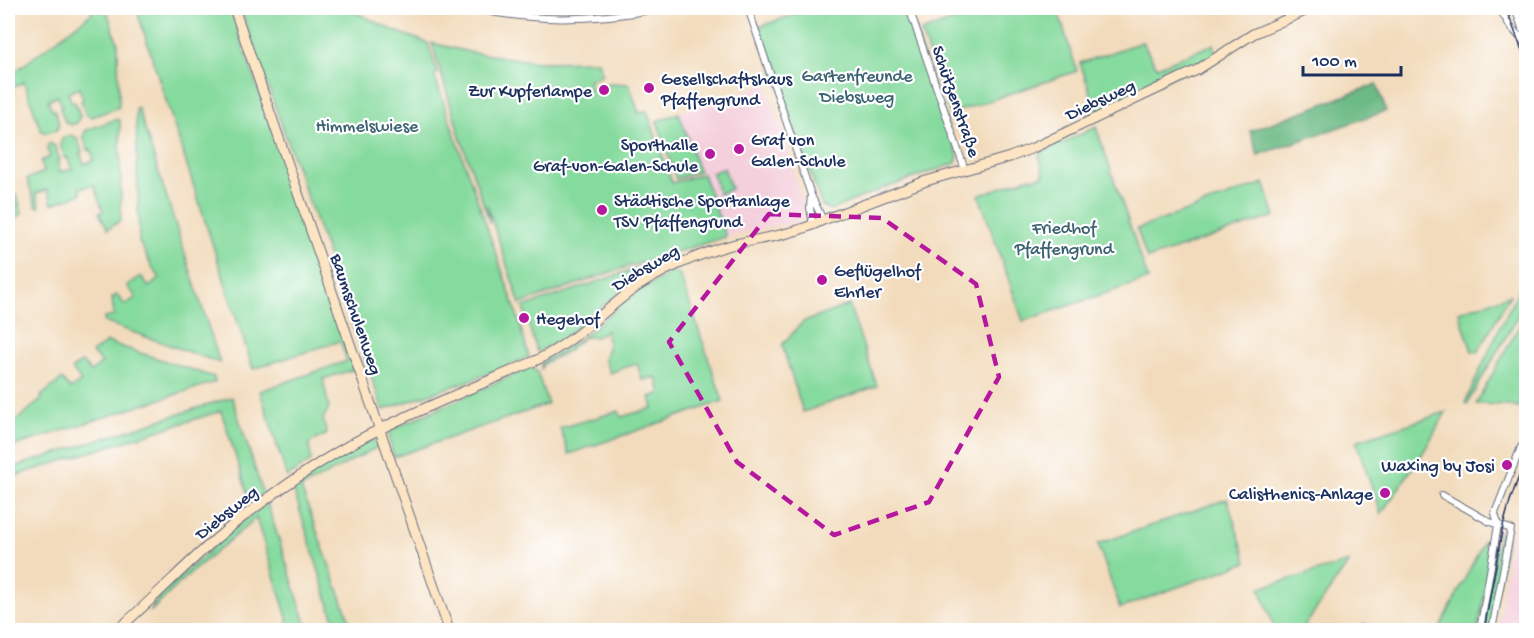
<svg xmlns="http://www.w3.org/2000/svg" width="1534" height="638" font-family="'Gochi Hand',sans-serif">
  <rect width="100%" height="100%" fill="#fff"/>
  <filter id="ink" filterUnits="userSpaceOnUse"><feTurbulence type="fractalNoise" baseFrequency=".0167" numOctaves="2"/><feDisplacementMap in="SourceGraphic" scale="12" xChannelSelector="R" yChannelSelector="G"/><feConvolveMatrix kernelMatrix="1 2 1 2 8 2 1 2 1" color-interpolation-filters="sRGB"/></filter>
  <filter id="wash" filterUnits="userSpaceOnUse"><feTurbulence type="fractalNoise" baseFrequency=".008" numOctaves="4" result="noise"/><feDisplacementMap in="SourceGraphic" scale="24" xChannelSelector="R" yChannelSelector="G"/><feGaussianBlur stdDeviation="1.35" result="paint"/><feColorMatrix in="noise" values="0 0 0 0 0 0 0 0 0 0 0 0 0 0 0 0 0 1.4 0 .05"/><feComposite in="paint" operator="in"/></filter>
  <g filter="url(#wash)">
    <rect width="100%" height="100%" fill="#f2dbbc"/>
    <!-- built -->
    <path fill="#f4cfdc" d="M766,84L781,128L803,206L804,215L800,221L780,226L779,224L755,231L726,237L703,175L699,171L679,113Z
      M1526,494V630H1498L1510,539Z"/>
    <!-- green -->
    <path fill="#85da9d" stroke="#50847e" stroke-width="1.5" d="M91,8H106L118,44L119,107L92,117L86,115L81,101L83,99L79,88L68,93L72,103L75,102L80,116L77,123L71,125L65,122L60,108L62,107L58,96L48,100L52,110H55L59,124L57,130L47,133L41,131L24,82L8,90V77L92,13Z
      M136,8H230L355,369L323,379L329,408L323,419L327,434L309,443L311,461L287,477L260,391L347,361L340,341L253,369Z
      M240,8H346L395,31L428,43L438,73L434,75L515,308L529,357L477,378L383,410Z
      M814,8H907L958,156L956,163L885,188L830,210L822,206L758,27Z
      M993,8H1057L1077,71L950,114L921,32Z
      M1142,42L1157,67L1214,44L1215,54L1213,57L1098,114L1080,63Z
      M432,43L469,52L538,62L598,61L602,75L588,80L591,84L587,88L571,94L609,83L629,84L639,113L647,111L672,183L703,174L726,237L614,271L520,304L487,205L490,223L459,133Z
      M138,108L220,363L104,322V318L114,316L112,298L117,295L125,305L136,297L127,286L141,276L149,287L160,278L152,267L139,241L136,109Z
      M679,113L699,171L676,179L657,121Z
      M117,119L120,121L121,220L108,229L99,213L103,211L94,185L80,188L81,194L52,204L48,190L36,193L40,207L36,206L27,179L44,172L41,161L50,157L47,148L49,143L55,146L60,160L57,161L61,172L72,169L67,157L65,158L60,144L63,138L71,135L77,138L82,152L80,153L84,164L94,160L91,149L88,150L83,136L86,130Z
      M1096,127L1148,279L1023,321L979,195L1031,177L1032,179L1044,175L1039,154Z
      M724,168L731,189L719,194L712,173Z
      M1264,183L1275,216L1147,259L1137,229Z
      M11,195L17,196L22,214L8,222V207L10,204Z
      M673,256L633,282L558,342L537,352L523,307Z
      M673,271L679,274L683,284L723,401L569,454L560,428L619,411L621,417L653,408L650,397L661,393L656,377L642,380L637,363L610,373L604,359L608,348L607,331L595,337H584L566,352L543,364L541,370V365L543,361L559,352L581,338L635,293Z
      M1526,276V302L1467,404L1465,403L1500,327Z
      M1510,295L1478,352L1472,351L1459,312Z
      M849,305L877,386L803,412L782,345L803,322Z
      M1526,314V408L1507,405L1476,404Z
      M107,342L214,377L215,382L8,448V427L42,399L41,396L62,379L70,389L81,381L72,369L82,362L91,372L102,363L92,353Z
      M531,367L537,372L548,404L394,457L389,440L390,430Z
      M232,397L263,494L250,501L221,411L8,478V469Z
      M1446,412L1424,451L1381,514L1356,441Z
      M372,440L377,441L381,445L301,488L353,630H313L335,623L292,485L351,449Z
      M1227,499L1247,562L1120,608L1098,544Z
      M267,503L308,630H291L256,518L186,577L150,612C158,594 177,580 191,567C216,544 239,523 267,503Z
      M1503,530L1507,534L1490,630H1481L1499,533Z
      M1484,541L1493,545L1478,630H1439Z
      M1349,562L1302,630H1275L1260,588Z"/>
    <!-- forest -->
    <path fill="#6cba84" stroke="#447471" stroke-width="1.5" d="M1377,84L1386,111L1258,155L1250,131Z"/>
  </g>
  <g filter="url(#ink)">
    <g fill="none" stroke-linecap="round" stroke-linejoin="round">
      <!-- street casing -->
      <g stroke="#666b7f" stroke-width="8">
        <path id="street" d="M474,8C534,23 601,20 661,8
          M748,8L811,195L823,220
          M909,8L965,170
          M1499,8L1510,26L1526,44
          M1515,8L1526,39
          M811,195L810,208L813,225
          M1442,495L1490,522L1511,529L1492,630
          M1360,628L1365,630
          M1480,630L1498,525L1495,513L1521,447"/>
      </g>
      <!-- secondary casing -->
      <g stroke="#666b7f" stroke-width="11">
        <path id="secondary" d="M234,8L449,630
          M117,630C159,595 195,553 239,520C283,486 330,453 380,429C431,404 484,383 535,361C572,343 596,318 627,294C643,282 661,272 679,264C697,256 716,249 735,244C764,238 796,234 823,220L926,181L1010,157L1033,148L1197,70L1253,34L1312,8"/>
      </g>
      <!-- street -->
      <use href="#street" stroke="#fff" stroke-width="6"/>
      <!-- secondary -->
      <use href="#secondary" stroke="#fde5c4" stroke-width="9"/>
      <!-- tram -->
      <path stroke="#1b2f5e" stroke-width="1.5" d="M1506,8L1526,61
        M1484,630L1503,526L1510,501L1526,457"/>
    </g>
  </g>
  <!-- marked area -->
  <path fill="none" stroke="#b5179e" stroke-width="4.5" stroke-dasharray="12 8" stroke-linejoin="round" d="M769,214L882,218L976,284L999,377L929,502L834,535L737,462L669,342Z"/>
  <!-- markers -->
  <g fill="#b5179e" stroke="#fff" stroke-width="2">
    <circle cx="649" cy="88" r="6"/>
    <circle cx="604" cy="90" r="6"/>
    <circle cx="739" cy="149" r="6"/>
    <circle cx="710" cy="154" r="6"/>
    <circle cx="602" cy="210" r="6"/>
    <circle cx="822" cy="280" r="6"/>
    <circle cx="524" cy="318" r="6"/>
    <circle cx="1507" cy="465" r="6"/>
    <circle cx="1385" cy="493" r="6"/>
  </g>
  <g text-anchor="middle" stroke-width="4.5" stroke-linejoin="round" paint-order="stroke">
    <!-- park labels -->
    <g font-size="18" fill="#3b6271" stroke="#fff">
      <text x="857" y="81">Gartenfreunde<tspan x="857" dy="21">Diebsweg</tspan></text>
      <text x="367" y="131">Himmelswiese</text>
      <text x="1064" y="233">Friedhof<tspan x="1064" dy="21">Pfaffengrund</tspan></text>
    </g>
    <!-- poi labels -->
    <g font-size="18" fill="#1b2f5e" stroke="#fff" text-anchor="start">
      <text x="661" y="84">Gesellschaftshaus<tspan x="661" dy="21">Pfaffengrund</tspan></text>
      <text x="592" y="96" text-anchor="end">Zur Kupferlampe</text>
      <text x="751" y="145">Graf von<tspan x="751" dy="21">Galen-Schule</tspan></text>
      <text x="698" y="150" text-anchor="end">Sporthalle<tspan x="698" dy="21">Graf-von-Galen-Schule</tspan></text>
      <text x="614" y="206">Städtische Sportanlage<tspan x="614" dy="21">TSV Pfaffengrund</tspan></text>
      <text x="834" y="276">Geflügelhof<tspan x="834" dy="21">Ehrler</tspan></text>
      <text x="536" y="324">Hegehof</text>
      <text x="1495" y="471" text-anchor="end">Waxing by Josi</text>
      <text x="1373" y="499" text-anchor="end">Calisthenics-Anlage</text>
    </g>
    <!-- street labels -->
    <g font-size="18" fill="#1b2f5e" stroke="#fff">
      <text transform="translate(1100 99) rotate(-25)" y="6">Diebsweg</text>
      <text transform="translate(957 101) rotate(71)" y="6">Schützenstraße</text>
      <text transform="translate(645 267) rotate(-31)" y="6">Diebsweg</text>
      <text transform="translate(357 314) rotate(71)" y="6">Baumschulenweg</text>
      <text transform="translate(226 512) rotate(-39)" y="6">Diebsweg</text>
    </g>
  </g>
  <!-- margin -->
  <rect width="1534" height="638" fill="none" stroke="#fff" stroke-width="30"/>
  <!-- scale -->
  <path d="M1303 66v9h98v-9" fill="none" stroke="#1b2f5e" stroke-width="3"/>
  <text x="1312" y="66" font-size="18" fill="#1b2f5e" stroke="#ffffff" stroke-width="4.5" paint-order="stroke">100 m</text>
</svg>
